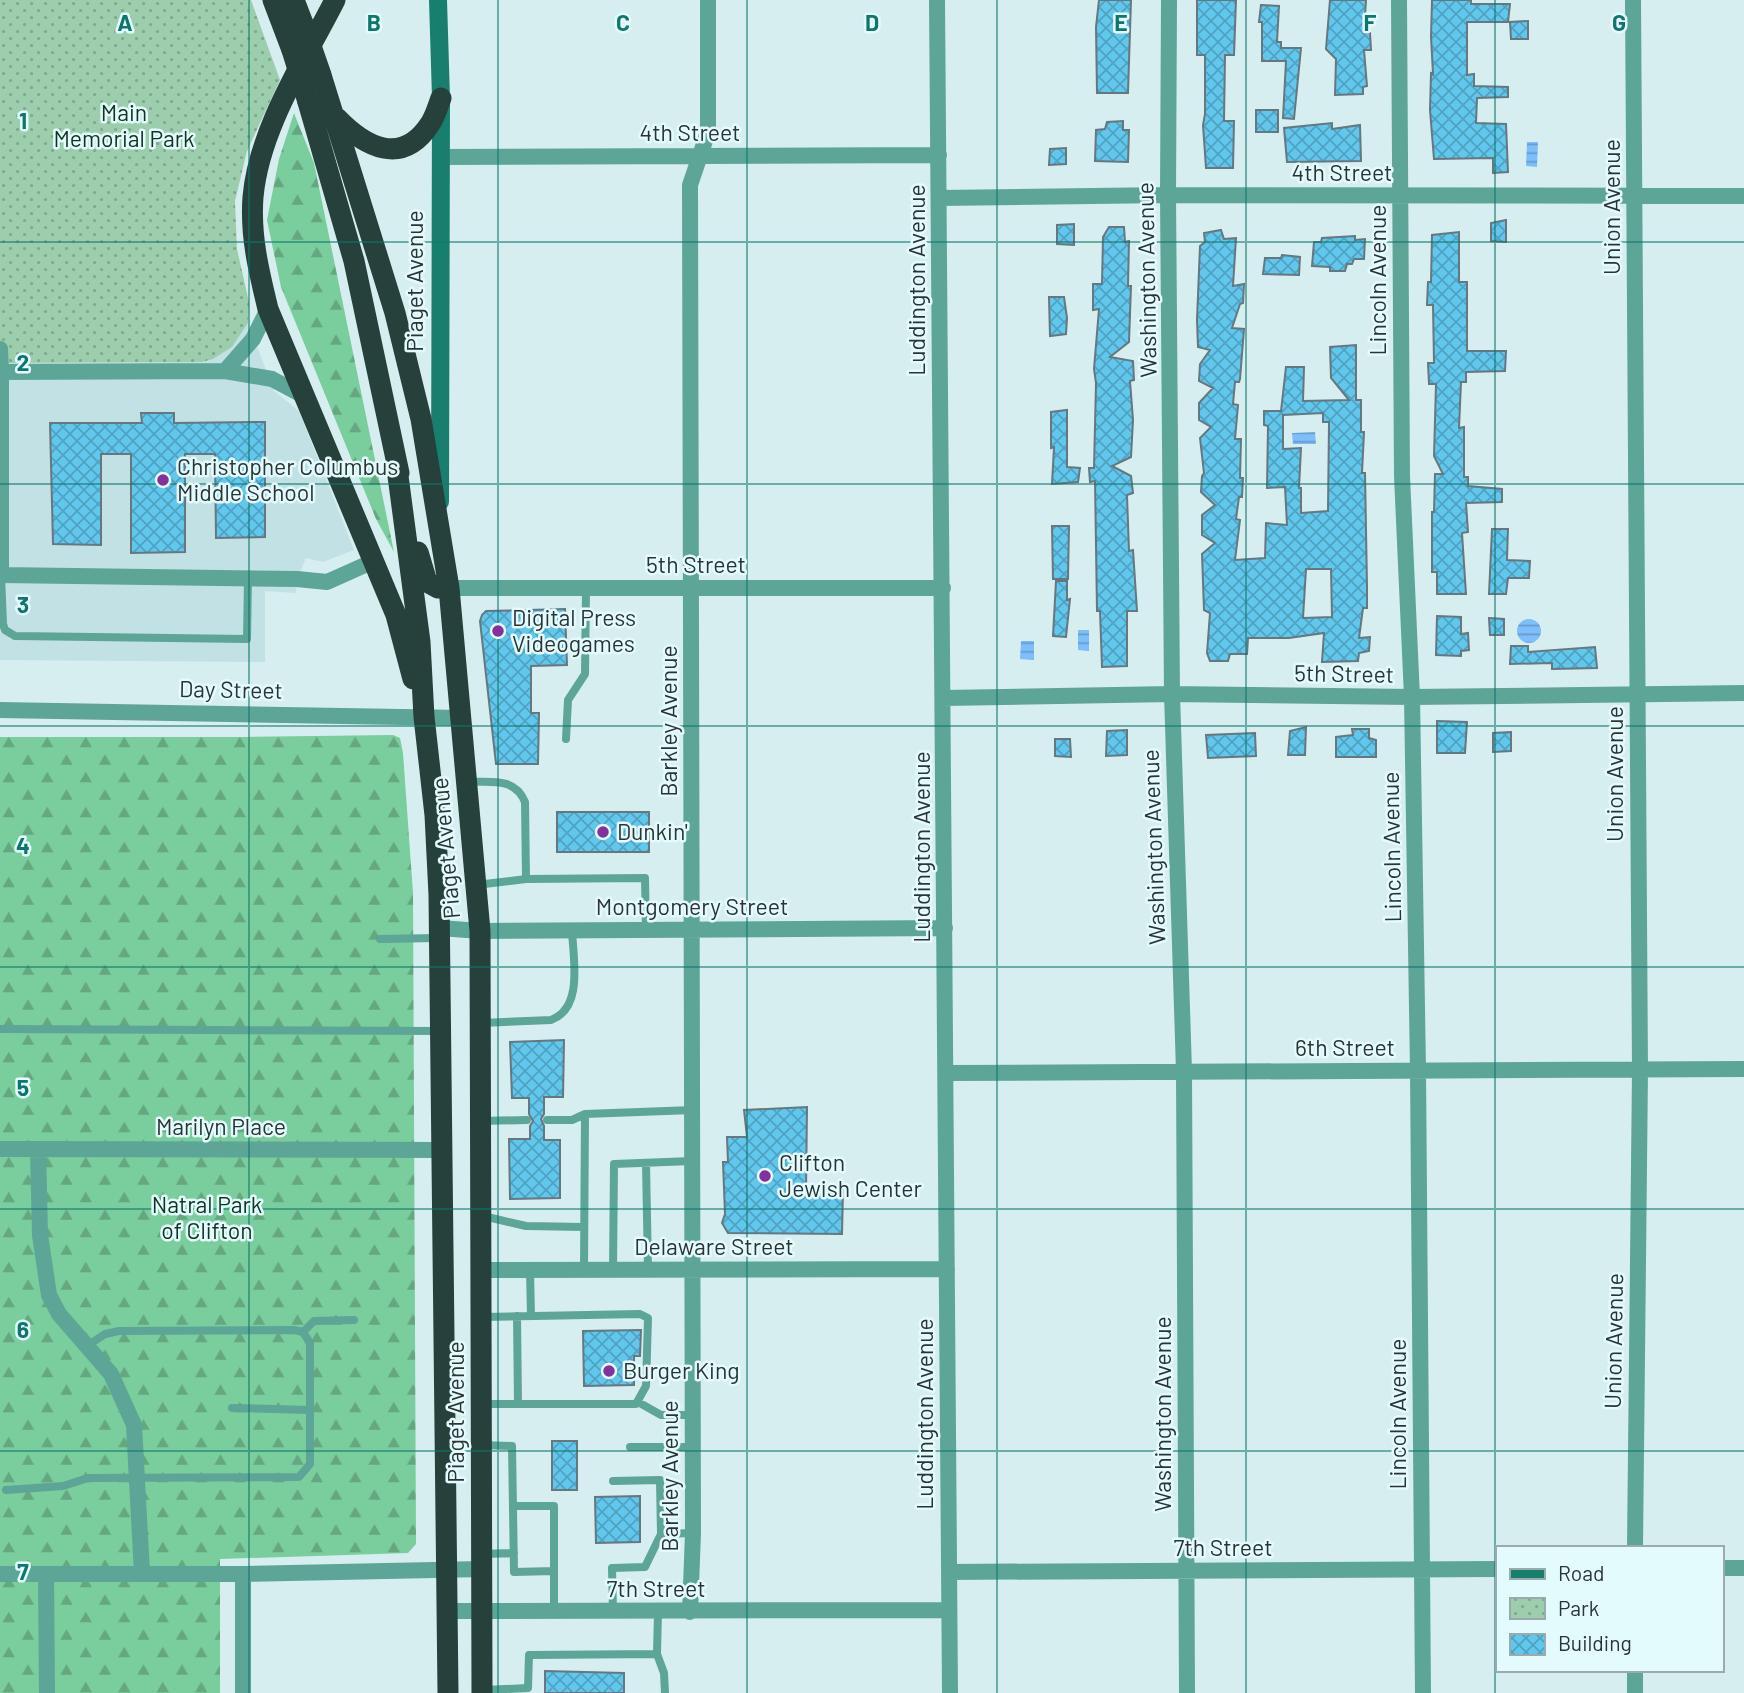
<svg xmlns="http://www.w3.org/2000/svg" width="1744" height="1693" font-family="Barlow,sans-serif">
  <defs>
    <pattern id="forest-firs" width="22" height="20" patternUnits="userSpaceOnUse" patternTransform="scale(1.75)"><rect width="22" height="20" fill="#7acd9c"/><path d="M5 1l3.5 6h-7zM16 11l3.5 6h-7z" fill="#64a780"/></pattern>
    <pattern id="park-dots" width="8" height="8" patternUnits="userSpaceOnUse" patternTransform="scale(1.75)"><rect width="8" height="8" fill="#9cceae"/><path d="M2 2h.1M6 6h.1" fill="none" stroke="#7fa88e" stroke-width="1.8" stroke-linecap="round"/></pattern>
    <pattern id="water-rules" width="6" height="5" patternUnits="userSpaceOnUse" patternTransform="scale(1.75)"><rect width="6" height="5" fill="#7ebefa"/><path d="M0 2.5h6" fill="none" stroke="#679bcb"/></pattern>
    <pattern id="building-cross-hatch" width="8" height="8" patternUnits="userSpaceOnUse" patternTransform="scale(1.75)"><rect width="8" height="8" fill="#61c7ed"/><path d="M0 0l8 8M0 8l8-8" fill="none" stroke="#50a2c1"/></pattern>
  </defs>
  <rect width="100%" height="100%" fill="#d7eef0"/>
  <!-- built -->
  <path fill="#c2e1e4" d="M248,323L274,391L299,411L354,550L323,562L306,558L297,579L296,593L265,591V662L0,660V363L202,362L232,347Z"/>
  <!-- forest -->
  <path fill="url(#forest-firs)" d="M294,113L314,163L394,552L376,519L281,287L267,220L279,159Z
    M393,735L400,738L403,753L413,893L416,1544L408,1553L220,1559V1693H0V737H243Z"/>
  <!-- park -->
  <path fill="url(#park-dots)" d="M0,0H251L280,80L247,151L235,201L237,249L249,302L248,323L232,347L213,359L202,362L0,363Z"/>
  <!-- water -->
  <path fill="url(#water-rules)" d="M1527,142H1538L1537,167L1526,166Z
    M1315,432L1316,444H1293L1292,433Z
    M1517 631a12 12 0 1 1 24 0a12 12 0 1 1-24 0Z
    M1078,630H1089V651L1078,650Z
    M1021,641H1034V660L1020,659Z"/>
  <!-- building -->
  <path fill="url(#building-cross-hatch)" stroke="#65777f" stroke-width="2" fill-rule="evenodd" d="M1099,0H1131L1128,93H1097L1096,27Z
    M1197,0H1236L1234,55H1225L1224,121H1234L1233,168H1206L1203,125L1205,114V55H1197Z
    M1330,0H1366L1364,33H1370L1371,50H1364L1367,86L1363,87V94L1335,95L1336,59L1326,49Z
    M1432,0H1471V4H1510L1508,22H1467V75L1474,74V86L1508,87V97L1477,98L1476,123L1506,124L1508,172L1493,173V158L1434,159L1430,110L1431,73L1433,74L1431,37Z
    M1261,5L1279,6L1277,42H1281V48H1301L1294,119L1283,118L1286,61H1262V22H1259Z
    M1528,21V39H1511L1510,22Z
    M1256,110H1278V132H1256Z
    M1123,121V130H1129L1128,162L1095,161L1096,130L1105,129L1107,122Z
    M1332,123V129L1360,125L1361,161L1287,162L1284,128Z
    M1066,148V164L1049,165L1050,149Z
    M1506,220V242L1491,241V223Z
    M1074,224V245L1057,244V225Z
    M1109,227H1124L1125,242L1129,241L1128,286H1131L1129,342L1110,357L1133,361L1134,380L1130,381L1133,420L1131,457L1112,466L1131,476L1133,493L1127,495L1129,551L1133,550L1137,611H1127V666L1102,667L1100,611H1097L1095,481L1090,482L1089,468H1094L1096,383L1094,369L1099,309L1093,310V284H1102L1103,237Z
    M1221,230L1224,239L1236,238L1233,286L1244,284L1243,303L1240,304L1232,328L1244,329L1240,379L1239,382H1235L1233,404L1238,405L1235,439H1241L1240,478H1243L1242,497H1239L1236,519L1240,520L1235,560L1265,558L1266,523L1287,525L1285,487L1267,488L1268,426L1264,425V411H1281L1286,367H1304L1303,401L1349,400L1331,378L1330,347L1356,345V400H1361V432H1364L1362,473H1365L1367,586V608H1363L1359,638L1370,637L1369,651L1359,653L1358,661L1322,662L1324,633L1289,638H1248L1247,654H1230L1228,661H1210L1207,653L1210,613L1204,610L1202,554L1215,543L1202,535V515L1215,505L1201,492L1202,476L1204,473L1200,438L1211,427L1199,420V403L1213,388L1199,381L1200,364L1210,350L1198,347L1197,320L1200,246L1205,242L1204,233ZM1323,413V422H1329L1328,511L1301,513V488H1299L1301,448L1283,449V415ZM1306,569H1331L1332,617L1303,618Z
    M1459,232V282H1467V351H1506L1505,371L1466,372V382H1461L1459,428L1464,427V477H1468V486L1502,489V502L1466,503L1468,532L1462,533L1466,594H1437V572H1432V512H1434L1435,474H1443L1434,456L1436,384H1429L1428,363H1434L1433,305H1427L1428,282H1431L1432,235Z
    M1355,236V240L1365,239L1364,259H1354L1352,264H1347L1345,271H1330V267L1312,266L1314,242H1321L1322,238Z
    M1282,255L1300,257L1299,275L1263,274L1265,258H1281Z
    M1049,297H1064L1067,318L1066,334L1050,336Z
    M1067,410V467L1080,468L1078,482L1052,484L1054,447L1051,448V412Z
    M141,413H174V423L265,422V537L216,538L215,454H185V552L131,553V454H101V545L53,544L50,423H142Z
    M1052,526H1069L1068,579H1053Z
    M1492,529H1508L1507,560L1530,561L1529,578H1508L1506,594H1489Z
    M1056,581H1067V600L1070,599L1066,637L1053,636Z
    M565,609L567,665L531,666V713H539L538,764H496L480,621L482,615L486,611Z
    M1437,616L1461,617V634L1468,633L1469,650L1461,651V656L1436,655Z
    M1489,618L1504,619V635H1490Z
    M1511,646H1528V652L1595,647L1597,668L1552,669V663L1510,664Z
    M1437,721L1467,722L1465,753H1437Z
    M1306,727L1305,755H1288L1290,731Z
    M1352,729H1369V738L1376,740V757H1336V737L1353,735Z
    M1127,730V755L1106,756L1107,731Z
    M1511,732V751L1493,752V733Z
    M1255,733L1256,756L1208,758L1206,735Z
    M1055,739H1070L1071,757L1055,756Z
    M557,812H649V852H557Z
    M564,1040L563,1097H544V1114L541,1119L544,1126V1140H560V1198L510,1199L509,1139H530V1126L533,1121L529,1114V1098H512L510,1042Z
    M807,1107L806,1191L843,1190L842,1234L728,1233L722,1223L725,1214L723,1162H728L727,1137H747L744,1110Z
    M641,1330L640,1356H634V1385L584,1386L583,1331Z
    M552,1441H577V1490H552Z
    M640,1496V1542L596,1543L595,1497Z
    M545,1671L624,1673V1693H545Z"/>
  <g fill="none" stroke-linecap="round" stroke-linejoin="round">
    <!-- lane -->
    <path stroke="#5da597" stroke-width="8" d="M1,575L3,624L5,630L15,636L247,639L248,579
      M566,739L568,700L585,674L586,588
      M467,782C490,782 515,777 525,802L526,879
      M476,885L526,879L645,878L646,930
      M380,939L437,938
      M481,1023L551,1020C584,1008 573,958 572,930
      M0,1029L438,1031
      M547,1120H572L585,1114L693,1110
      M481,1121L527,1120
      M646,1163L648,1270
      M483,1216L526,1226L584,1227
      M530,1270L531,1316
      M584,1270L585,1114
      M613,1270L614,1164L692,1161
      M517,1316L518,1404
      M482,1317L640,1314L648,1318L646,1386L636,1404H482
      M303,1332L314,1321L354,1320
      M638,1402L661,1415H693
      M232,1408L310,1410
      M482,1445L512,1446L514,1572L554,1571
      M630,1447H693
      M613,1481L660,1480L661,1534
      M6,1490L63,1486L88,1478L299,1477L310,1464V1343L303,1332L294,1330L119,1331L105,1334L87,1346
      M513,1506H554V1612
      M482,1554L514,1553
      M613,1612L612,1568L645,1567L661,1534L693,1533
      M657,1654L658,1612
      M484,1690L528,1688L529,1655L657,1654L664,1673L665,1693"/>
    <!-- street -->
    <path stroke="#5da597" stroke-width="16" d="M937,0L950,1693
      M1169,0L1168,195L1172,694L1184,1071L1187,1693
      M1399,0L1402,476L1412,697L1418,1070L1423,1693
      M1633,0L1640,1070L1635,1548
      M441,157L939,155
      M939,198L1168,195L1744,196
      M268,309L253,339L225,371L1,372V575L297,579L327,582L374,561
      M0,349L1,372
      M225,371L272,379L304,396
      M449,588H943
      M944,698L1172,694L1412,697L1744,693
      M0,710L461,718
      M440,928L480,931L945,928
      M946,1073L1744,1069
      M0,1149L442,1150
      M38,1149L40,1235L49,1295L59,1314L111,1374L134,1425L142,1573
      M481,1270L947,1269
      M1721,1568H1744
      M949,1572L1497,1569
      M0,1574H243L482,1569
      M46,1574L47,1693
      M243,1574V1693
      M448,1611L949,1610
      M690,1612L693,1533L690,185L708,132V0
      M1635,1693V1670"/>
    <!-- secondary -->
    <path stroke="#187f6f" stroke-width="18" d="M438,0L441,98L440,502"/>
    <!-- highway -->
    <path stroke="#26403b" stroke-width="21" d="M273,0L292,50
      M294,0L304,26
      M335,0C304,61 259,129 253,197C250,236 259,272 268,309L396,615L413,679
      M321,75L395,313L421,419L449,588L480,931L482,1693
      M308,102L354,261L399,473
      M337,118C365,147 402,167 430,124C435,117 438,106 441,98
      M396,461L420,642L424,717L435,815L439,895L448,1693
      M418,552L427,582L438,588H449"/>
    <!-- highway-bridge -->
    <path stroke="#26403b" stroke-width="21" d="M304,26L321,75
      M292,50L308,102"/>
  </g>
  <!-- grid -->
  <path fill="none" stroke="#0f766e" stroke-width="2" stroke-opacity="0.55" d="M249,0V1693M498,0V1693M747,0V1693M997,0V1693M1246,0V1693M1495,0V1693M0,242H1744M0,484H1744M0,726H1744M0,967H1744M0,1209H1744M0,1451H1744"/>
  <!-- markers -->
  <g fill="#8431a0" stroke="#e4fbfd" stroke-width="2.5">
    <circle cx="163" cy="480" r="7"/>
    <circle cx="498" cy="631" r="7"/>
    <circle cx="603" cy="832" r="7"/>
    <circle cx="765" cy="1176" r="7"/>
    <circle cx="609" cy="1371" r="7"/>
  </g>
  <g text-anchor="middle" stroke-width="5" stroke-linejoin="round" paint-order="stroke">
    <!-- park labels -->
    <g font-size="23" fill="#0f3420" stroke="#e4fbfd">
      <text x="124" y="121">Main<tspan x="124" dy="26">Memorial Park</tspan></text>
      <text x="207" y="1213">Natral Park<tspan x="207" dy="26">of Clifton</tspan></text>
    </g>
    <!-- street labels -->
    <g font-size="23" fill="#2b3435" stroke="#e4fbfd">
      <text x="690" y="141">4th Street</text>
      <text x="1342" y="181">4th Street</text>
      <text transform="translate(1612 207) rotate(-90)" y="8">Union Avenue</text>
      <text transform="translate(917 280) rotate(-90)" y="8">Luddington Avenue</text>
      <text transform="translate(1147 280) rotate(-91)" y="8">Washington Avenue</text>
      <text transform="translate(1378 280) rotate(-90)" y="8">Lincoln Avenue</text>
      <text transform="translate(415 281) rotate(-90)" y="8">Piaget Avenue</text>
      <text x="696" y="573">5th Street</text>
      <text transform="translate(1344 674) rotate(1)" y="8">5th Street</text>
      <text transform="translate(231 690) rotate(1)" y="8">Day Street</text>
      <text transform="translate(669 721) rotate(-90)" y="8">Barkley Avenue</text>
      <text transform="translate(1615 774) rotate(-90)" y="8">Union Avenue</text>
      <text transform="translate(922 847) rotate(-90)" y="8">Luddington Avenue</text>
      <text transform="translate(1154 847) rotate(-92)" y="8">Washington Avenue</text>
      <text transform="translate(1392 847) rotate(-91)" y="8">Lincoln Avenue</text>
      <text transform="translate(446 848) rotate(-95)" y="8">Piaget Avenue</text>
      <text x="692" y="915">Montgomery Street</text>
      <text x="1345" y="1056">6th Street</text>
      <text x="221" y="1135">Marilyn Place</text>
      <text x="714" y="1255">Delaware Street</text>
      <text transform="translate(1614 1341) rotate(-89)" y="8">Union Avenue</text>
      <text transform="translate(456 1412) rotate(-90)" y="8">Piaget Avenue</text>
      <text transform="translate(925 1414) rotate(-90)" y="8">Luddington Avenue</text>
      <text transform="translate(1163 1414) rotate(-90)" y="8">Washington Avenue</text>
      <text transform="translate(1398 1414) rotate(-90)" y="8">Lincoln Avenue</text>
      <text transform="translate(670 1476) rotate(-90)" y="8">Barkley Avenue</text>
      <text x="1223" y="1556">7th Street</text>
      <text x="656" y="1597">7th Street</text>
    </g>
    <!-- poi labels -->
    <g font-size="23" fill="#2b3435" stroke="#e4fbfd" text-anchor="start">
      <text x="177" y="475">Christopher Columbus<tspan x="177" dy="26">Middle School</tspan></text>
      <text x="512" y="626">Digital Press<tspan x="512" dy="26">Videogames</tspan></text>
      <text x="617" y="840">Dunkin'</text>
      <text x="779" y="1171">Clifton<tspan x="779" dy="26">Jewish Center</tspan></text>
      <text x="623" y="1379">Burger King</text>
    </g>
  </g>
  <g font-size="23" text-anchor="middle" font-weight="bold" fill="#0f766e" stroke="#e4fbfd" stroke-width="5" stroke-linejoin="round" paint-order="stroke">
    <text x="125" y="31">A</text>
    <text x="374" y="31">B</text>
    <text x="623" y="31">C</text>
    <text x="872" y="31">D</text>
    <text x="1121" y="31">E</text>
    <text x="1370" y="31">F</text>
    <text x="1619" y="31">G</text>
    <text x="23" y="129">1</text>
    <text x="23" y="371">2</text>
    <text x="23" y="613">3</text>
    <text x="23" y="854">4</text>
    <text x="23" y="1096">5</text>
    <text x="23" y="1338">6</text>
    <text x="23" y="1580">7</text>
  </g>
  <!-- legend -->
  <rect x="1496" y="1546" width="228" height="126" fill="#e4fbfd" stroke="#9aabad" stroke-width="2"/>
  <rect x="1510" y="1569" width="35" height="10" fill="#187f6f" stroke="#9aabad" stroke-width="2"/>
  <text x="1558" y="1581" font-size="21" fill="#2b3435">Road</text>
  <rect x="1510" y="1598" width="35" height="21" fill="url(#park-dots)" stroke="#9aabad" stroke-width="2"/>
  <text x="1558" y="1616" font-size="21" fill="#2b3435">Park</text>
  <rect x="1510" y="1634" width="35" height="21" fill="url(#building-cross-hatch)" stroke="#9aabad" stroke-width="2"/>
  <text x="1558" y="1651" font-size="21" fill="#2b3435">Building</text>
</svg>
